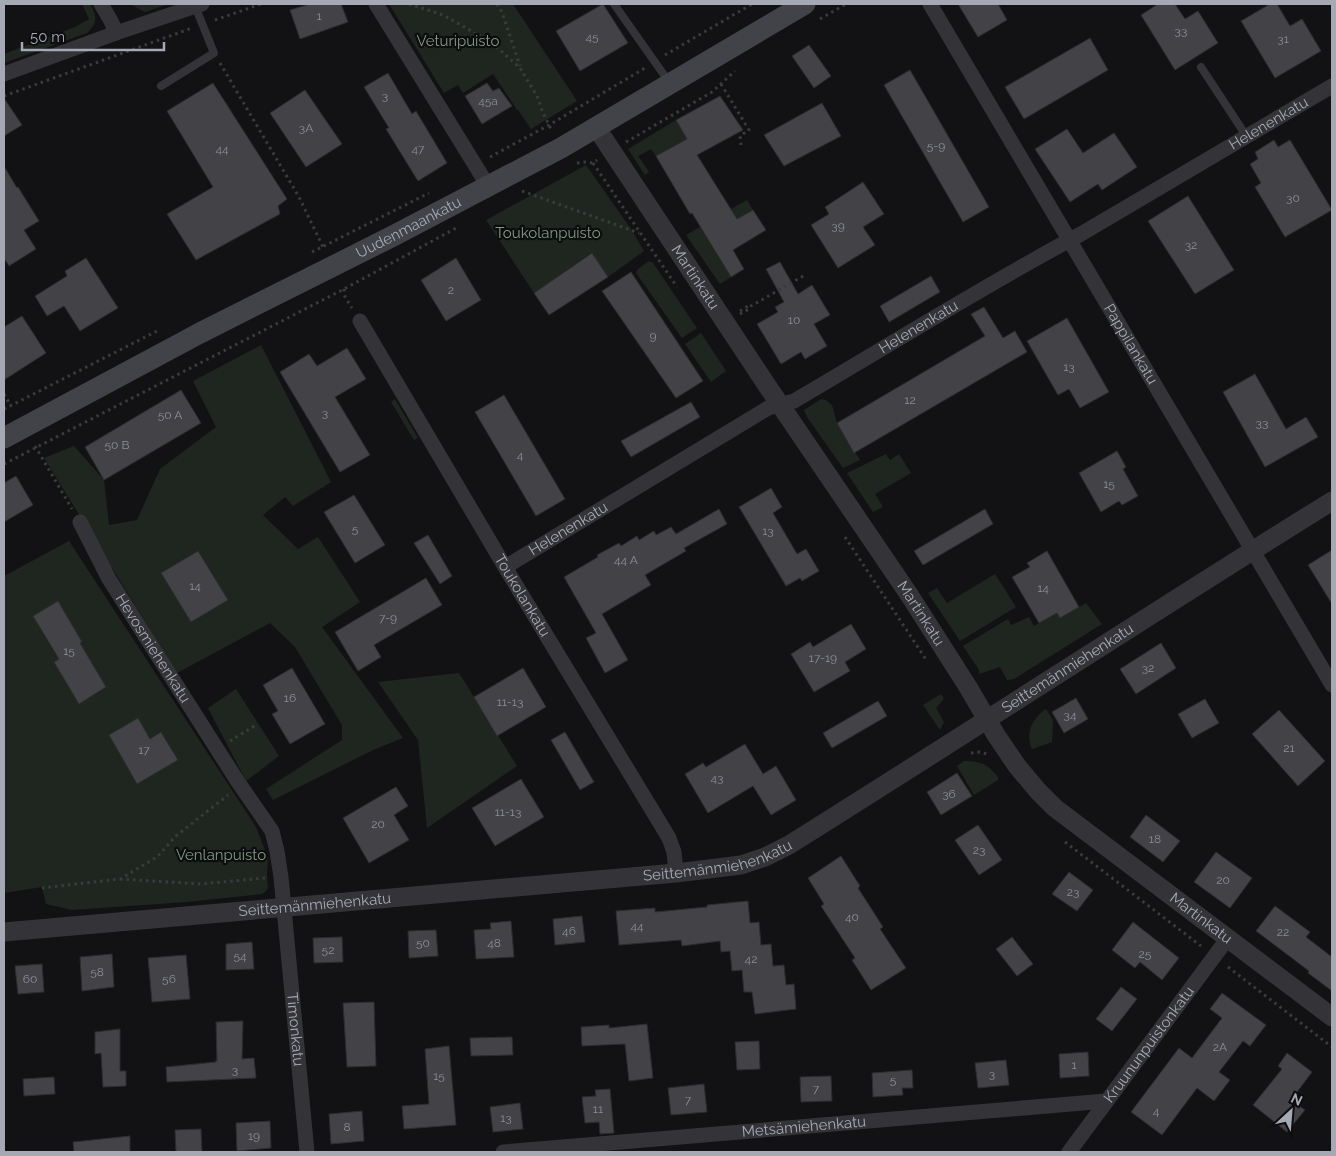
<svg xmlns="http://www.w3.org/2000/svg" width="1336" height="1156" font-family="Raleway,sans-serif">
  <rect width="100%" height="100%" fill="#121214"/>
  <!-- green -->
  <path fill="#1f2620" d="M82,4H90C97,16 98,23 87,33L4,63V54L75,27L89,19Z
    M130,4H169L145,12Z
    M389,4H513L577,101L531,129L518,110H516V108L493,74L463,93L458,85L444,93Z
    M676,120L687,139L656,156L651,149L638,156L649,172L645,175L628,149Z
    M586,165L631,229L644,251L608,277L591,253L534,293L486,220Z
    M747,200L753,210L739,218L716,222L703,231L731,277L720,284L686,235Z
    M649,261L653,263L697,328L682,338L636,273L638,269Z
    M701,333L726,371L711,382L685,344Z
    M261,345L331,482L293,506L285,497L263,515L298,549L318,537L360,602L322,627L403,738L373,750L273,800L266,789L342,740V725L295,647L270,623L177,673L44,458L74,446L104,480L109,525L137,520L160,469L216,427L193,381Z
    M395,399L418,438L414,440L391,402Z
    M821,399L826,400L832,405L837,423L860,460L843,468L807,417L804,410Z
    M886,454L890,460L899,454L911,473L875,494L883,507L873,512L847,473Z
    M69,541L256,827L268,858L267,874L268,888L266,891L262,894L187,902L72,910L46,904L42,887L4,893V575H6Z
    M995,574L1016,607L960,641L928,593L937,588L947,603Z
    M1086,603L1102,624L1014,679L1007,680L1000,667L979,674V670L963,646L1008,619L1011,625L1029,617L1034,626L1057,613L1060,618Z
    M459,673L517,766L427,828L418,740L378,682Z
    M236,689L279,756L246,781L208,708Z
    M941,694L944,699L936,708L944,722L940,730L923,705Z
    M1046,709L1053,720L1052,742L1032,749C1025,732 1032,719 1046,709Z
    M964,761C979,760 989,765 998,777V780L974,795L957,766Z"/>
  <!-- building -->
  <path fill="#424247" stroke="#2d2d30" d="M310,4H341L348,22L300,39L290,10Z
    M603,4L628,43L580,71L556,31Z
    M958,4H998L1007,20L978,37Z
    M1158,4H1175L1185,19L1198,11L1218,43L1175,70L1141,15Z
    M1270,4H1277L1290,26L1302,19L1321,51L1275,78L1241,21Z
    M1090,38L1108,70L1024,119L1005,87Z
    M809,45L831,76L814,88L792,56Z
    M910,70L989,207L963,222L884,85Z
    M388,73L412,114L416,111L447,163L418,181L386,129L389,128L364,87Z
    M213,83L287,199L278,206L280,214L196,260L167,214L213,187L167,111Z
    M487,83L493,91L499,88L512,106L482,124L465,96Z
    M305,90L342,144L306,167L270,113Z
    M720,96L743,130L697,155L737,219L753,210L766,230L733,250L744,269L731,277L692,213L690,214L656,156L687,139L676,120Z
    M4,98L22,125L4,136Z
    M822,103L841,136L784,166L764,135Z
    M1067,129L1083,153L1114,133L1137,167L1102,190L1098,184L1070,202L1035,149Z
    M1274,140L1278,147L1290,140L1332,210L1285,237L1255,187L1261,183L1250,164L1258,159L1255,152Z
    M4,166L17,188L18,187L39,221L24,230L36,249L9,266L4,258Z
    M863,182L884,214L863,227L875,245L838,268L811,225L829,214L825,207Z
    M1188,196L1234,270L1195,294L1148,221Z
    M592,253L608,277L549,315L534,293Z
    M86,258L118,308L80,331L64,306L47,316L35,296L67,276L65,271Z
    M456,258L481,300L446,321L421,280Z
    M780,262L798,294L812,285L830,315L814,324L827,346L805,359L801,352L781,364L757,324L778,312L775,307L784,302L766,269Z
    M631,272L703,381L676,398L602,291Z
    M931,276L940,292L889,322L880,306Z
    M984,307L1003,338L1015,331L1027,352L854,453L837,423L985,336L971,314Z
    M22,316L46,353L4,380V327Z
    M1067,318L1109,392L1080,408L1069,389L1058,395L1027,341Z
    M347,348L366,379L335,397L370,455L340,472L280,372L309,354L317,366Z
    M1255,374L1286,429L1306,417L1318,437L1265,467L1223,392Z
    M181,390L201,423L104,480L85,447Z
    M504,395L565,499L536,516L475,412Z
    M691,402L700,417L631,457L621,441Z
    M1117,451L1126,467L1123,469L1138,496L1122,505L1119,501L1101,512L1079,473Z
    M16,476L33,505L4,522V483Z
    M771,488L782,507L773,513L797,554L806,549L819,571L802,581L800,578L786,586L739,507Z
    M354,495L385,545L355,563L324,512Z
    M719,509L727,524L684,548L686,551L645,575L651,585L602,614L628,660L605,673L586,638L596,633L564,577L598,557L597,555L619,543L621,546L637,536L639,540L654,531L656,535L671,527L676,534Z
    M985,509L993,524L923,565L914,551Z
    M428,535L452,576L440,584L414,543Z
    M1332,550V604L1308,565Z
    M198,551L228,600L191,622L161,573Z
    M1047,551L1079,607L1060,618L1057,613L1039,623L1012,577L1030,567L1027,563Z
    M426,578L442,605L374,645L381,657L358,671L335,632Z
    M58,601L82,642L80,643L106,687L79,704L54,662L59,659L33,616Z
    M851,624L866,649L845,662L850,671L814,692L791,654L810,642L813,647Z
    M1161,643L1176,668L1136,694L1120,669Z
    M292,668L325,724L290,744L272,714L278,711L263,685Z
    M523,668L546,707L497,736L474,697Z
    M1076,698L1088,719L1064,733L1052,712Z
    M1205,699L1219,723L1192,738L1178,714Z
    M878,701L887,716L832,748L823,733Z
    M1279,710L1325,761L1298,786L1252,734Z
    M138,718L150,739L161,732L178,760L137,784L109,735Z
    M565,732L594,782L580,790L551,740Z
    M745,744L763,774L776,766L796,800L771,815L753,786L708,813L685,774L703,763L706,767Z
    M957,773L972,796L941,815L927,792Z
    M521,779L544,817L495,846L472,808Z
    M396,787L408,806L394,815L409,840L369,863L343,818Z
    M1146,815L1180,841L1163,862L1130,837Z
    M978,825L1002,860L979,875L955,840Z
    M1216,852L1252,878L1230,908L1194,882Z
    M841,856L860,886L858,888L883,927L880,929L906,968L871,990L852,960L855,958L821,906L824,904L808,878Z
    M1069,872L1093,890L1077,911L1052,894Z
    M748,901L750,923L759,922L761,945L771,944L773,966L784,965L786,985L794,984L796,1009L755,1014L752,992H744L742,970L732,971L730,951L721,952L720,941L682,946L681,940L619,945L616,911L655,908V912L707,907V905Z
    M1275,906L1310,932L1306,937L1332,957V991L1308,973L1309,971L1256,931Z
    M582,916L585,942L555,945L553,919Z
    M511,921L514,957L476,959L474,930L491,929L490,923Z
    M1133,922L1179,958L1162,980L1140,962L1135,968L1112,950Z
    M436,930L438,956L409,958L408,931Z
    M342,937L343,962L314,963L313,938Z
    M1012,937L1033,964L1017,976L996,949Z
    M252,942L254,969L226,970V944Z
    M112,954L114,987L82,991L80,957Z
    M186,955L190,999L152,1002L148,958Z
    M42,964L44,992L18,994L15,966Z
    M1121,987L1137,999L1112,1031L1096,1019Z
    M1222,993L1266,1025L1250,1046L1243,1041L1219,1072L1230,1080L1214,1101L1197,1088L1162,1135L1131,1112L1179,1048L1192,1058L1222,1018L1210,1009Z
    M374,1002L376,1066L347,1067L343,1003Z
    M243,1021L242,1059L254,1058L256,1078L167,1082L166,1067L216,1062L215,1061H217L216,1022Z
    M647,1024L653,1078L629,1081L625,1044L582,1046L581,1027L609,1025V1028Z
    M120,1029V1071H126V1086L103,1087L101,1053L95,1054V1032Z
    M512,1037L513,1055L471,1056L470,1038Z
    M759,1041L760,1069L737,1070L735,1042Z
    M449,1046L456,1125L404,1129L402,1106L429,1104L425,1049Z
    M1088,1052L1089,1076L1060,1078L1059,1054Z
    M1287,1053L1312,1072L1291,1100L1305,1110L1287,1132L1253,1105L1282,1069L1278,1066Z
    M1006,1060L1009,1085L978,1088L975,1063Z
    M912,1070L913,1088H902L903,1095L873,1097L872,1073Z
    M831,1076L832,1101L801,1102L800,1077Z
    M54,1077L55,1094L24,1096L23,1079Z
    M704,1084L707,1112L671,1115L668,1088Z
    M610,1089L614,1133L600,1134L599,1122L585,1123L582,1097L596,1096L595,1090Z
    M520,1103L523,1129L493,1132L490,1107Z
    M362,1111L364,1141L331,1144L329,1114Z
    M270,1121L271,1148L237,1151L236,1123Z
    M201,1129L202,1152H176L175,1130Z
    M130,1136V1152H74L73,1142Z"/>
  <g fill="none" stroke-linecap="round" stroke-linejoin="round">
    <!-- path -->
    <path stroke="#3a3b3f" stroke-width="3" stroke-dasharray="2.5 4" stroke-linecap="butt" d="M409,4L443,15L475,33L499,49L520,68L537,96L543,113L552,131
      M497,4L502,12L520,66
      M820,19L846,4
      M215,20L261,4
      M665,55L752,4
      M220,63L299,197L323,247
      M721,84L749,130L740,136L741,145
      M4,96L192,28
      M626,142L712,92L735,71
      M490,157L549,125L645,68
      M577,163L584,162L593,163L597,160
      M593,163L677,287
      M522,191L639,233
      M312,252L429,193
      M344,289V295L352,308
      M740,311L748,306H751
      M740,314L749,309L751,306L805,275
      M4,394L11,406
      M4,409L159,330
      M35,446L72,509
      M4,464L344,289L458,227
      M845,537L927,661
      M230,741L256,725
      M971,753L979,752L987,754
      M1065,842L1201,946
      M120,879L201,884L265,878
      M42,888L120,879L157,857L176,836L228,795
      M1228,967L1332,1047"/>
    <!-- service -->
    <path stroke="#343438" stroke-width="8" d="M614,4L669,82
      M1201,67L1247,137
      M161,86L214,53L195,6"/>
    <!-- minor -->
    <g stroke="#343438" stroke-width="15">
      <path d="M101,4L111,21L116,33"/>
      <path d="M376,4L488,186"/>
      <path id="s1" d="M930,4L1332,685"/>
      <path d="M4,74L116,33L202,4"/>
      <path id="s2" d="M360,321L505,567L669,838L674,852L676,873"/>
      <path id="s3" d="M80,522L109,579L238,782L272,831L277,851L281,877L307,1152"/>
      <path id="s4" d="M505,567L768,408L794,401C890,345 983,286 1081,234L1332,86"/>
      <path id="s5" d="M503,1152L1106,1101"/>
      <path id="s6" d="M1069,1152L1228,938"/>
    </g>
    <!-- tertiary -->
    <g stroke="#343438" stroke-width="19">
      <path id="s7" d="M596,127L766,384L910,596L968,687L996,735L1017,766L1038,791L1055,808L1332,1017"/>
      <path id="s8" d="M4,932L676,873L741,865L765,857L789,845C971,731 1150,614 1332,501"/>
    </g>
    <!-- secondary -->
    <path stroke="#424348" stroke-width="21" id="s9" d="M4,438L200,333L393,236L561,148L805,4"/>
  </g>
  <g text-anchor="middle" stroke-width="4.5" stroke-linejoin="round" paint-order="stroke">
    <!-- number labels -->
    <g font-size="12" fill="#8c8f98">
      <text x="319" y="20">1</text>
      <text x="1181" y="35">33</text>
      <text x="592" y="41">45</text>
      <text x="1283" y="43">31</text>
      <text x="385" y="100">3</text>
      <text x="488" y="105">45a</text>
      <text x="306" y="132">3A</text>
      <text x="936" y="150">5-9</text>
      <text x="222" y="153">44</text>
      <text x="418" y="153">47</text>
      <text x="1293" y="202">30</text>
      <text x="838" y="230">39</text>
      <text x="1191" y="249">32</text>
      <text x="451" y="294">2</text>
      <text x="794" y="324">10</text>
      <text x="653" y="340">9</text>
      <text x="1069" y="371">13</text>
      <text x="910" y="404">12</text>
      <text x="325" y="417">3</text>
      <text x="170" y="419">50 A</text>
      <text x="1262" y="427">33</text>
      <text x="117" y="449">50 B</text>
      <text x="520" y="459">4</text>
      <text x="1109" y="488">15</text>
      <text x="355" y="533">5</text>
      <text x="768" y="535">13</text>
      <text x="626" y="564">44 A</text>
      <text x="195" y="590">14</text>
      <text x="1043" y="592">14</text>
      <text x="388" y="622">7-9</text>
      <text x="69" y="655">15</text>
      <text x="823" y="662">17-19</text>
      <text x="1148" y="672">32</text>
      <text x="290" y="702">16</text>
      <text x="510" y="706">11-13</text>
      <text x="1070" y="719">34</text>
      <text x="1289" y="752">21</text>
      <text x="144" y="754">17</text>
      <text x="717" y="782">43</text>
      <text x="949" y="798">36</text>
      <text x="508" y="816">11-13</text>
      <text x="378" y="828">20</text>
      <text x="1155" y="843">18</text>
      <text x="979" y="854">23</text>
      <text x="1223" y="884">20</text>
      <text x="1073" y="896">23</text>
      <text x="852" y="921">40</text>
      <text x="637" y="930">44</text>
      <text x="569" y="935">46</text>
      <text x="1283" y="936">22</text>
      <text x="423" y="947">50</text>
      <text x="494" y="947">48</text>
      <text x="328" y="954">52</text>
      <text x="1145" y="958">25</text>
      <text x="240" y="960">54</text>
      <text x="751" y="963">42</text>
      <text x="97" y="976">58</text>
      <text x="30" y="983">60</text>
      <text x="169" y="983">56</text>
      <text x="1220" y="1051">2A</text>
      <text x="1074" y="1069">1</text>
      <text x="235" y="1074">3</text>
      <text x="992" y="1078">3</text>
      <text x="439" y="1080">15</text>
      <text x="893" y="1084">5</text>
      <text x="816" y="1093">7</text>
      <text x="688" y="1104">7</text>
      <text x="598" y="1113">11</text>
      <text x="1156" y="1115">4</text>
      <text x="506" y="1122">13</text>
      <text x="347" y="1131">8</text>
      <text x="254" y="1140">19</text>
    </g>
    <!-- park labels -->
    <g font-size="15" fill="#7e9c81" stroke="#0d0d0f">
      <text x="458" y="46">Veturipuisto</text>
      <text x="548" y="238">Toukolanpuisto</text>
      <text x="221" y="860">Venlanpuisto</text>
    </g>
    <!-- street labels -->
    <g font-size="15" fill="#a5a9b3" stroke="#0d0d0f">
      <text dy="5" stroke="none"><textPath href="#s4" startOffset="884">Helenenkatu</textPath></text>
      <text dy="5" stroke="none"><textPath href="#s9" startOffset="456">Uudenmaankatu</textPath></text>
      <text dy="5" stroke="none"><textPath href="#s7" startOffset="180">Martinkatu</textPath></text>
      <text dy="5" stroke="none"><textPath href="#s4" startOffset="479">Helenenkatu</textPath></text>
      <text dy="5" stroke="none"><textPath href="#s1" startOffset="395">Pappilankatu</textPath></text>
      <text dy="5" stroke="none"><textPath href="#s4" startOffset="74">Helenenkatu</textPath></text>
      <text dy="5" stroke="none"><textPath href="#s2" startOffset="319">Toukolankatu</textPath></text>
      <text dy="5" stroke="none"><textPath href="#s7" startOffset="585">Martinkatu</textPath></text>
      <text dy="5" stroke="none"><textPath href="#s3" startOffset="146">Hevosmiehenkatu</textPath></text>
      <text dy="5" stroke="none"><textPath href="#s8" startOffset="1122">Seittemänmiehenkatu</textPath></text>
      <text dy="5" stroke="none"><textPath href="#s8" startOffset="718">Seittemänmiehenkatu</textPath></text>
      <text dy="5" stroke="none"><textPath href="#s8" startOffset="312">Seittemänmiehenkatu</textPath></text>
      <text dy="5" stroke="none"><textPath href="#s7" startOffset="1005">Martinkatu</textPath></text>
      <text dy="5" stroke="none"><textPath href="#s3" startOffset="564">Timonkatu</textPath></text>
      <text dy="5" stroke="none"><textPath href="#s6" startOffset="134">Kruununpuistonkatu</textPath></text>
      <text dy="5" stroke="none"><textPath href="#s5" startOffset="302">Metsämiehenkatu</textPath></text>
    </g>
  </g>
  <!-- border -->
  <rect width="1336" height="1156" fill="none" stroke="#a5a9b3" stroke-width="10"/>
  <!-- north arrow -->
  <g transform="translate(1291 1111) rotate(26)" stroke="#0d0d0f" stroke-width="4" paint-order="stroke">
  <path d="M0-4L9 19L0 12L-9 19Z" fill="#a5a9b3"/>
  <text y="-8" font-size="14" font-weight="bold" text-anchor="middle" fill="#a5a9b3">N</text>
  </g>
  <!-- scale -->
  <path d="M22 42v8h142v-8" fill="none" stroke="#a5a9b3" stroke-width="2.5"/>
  <text x="30" y="42" font-size="15" fill="#a5a9b3" stroke="#0d0d0f" stroke-width="4" paint-order="stroke">50 m</text>
</svg>
